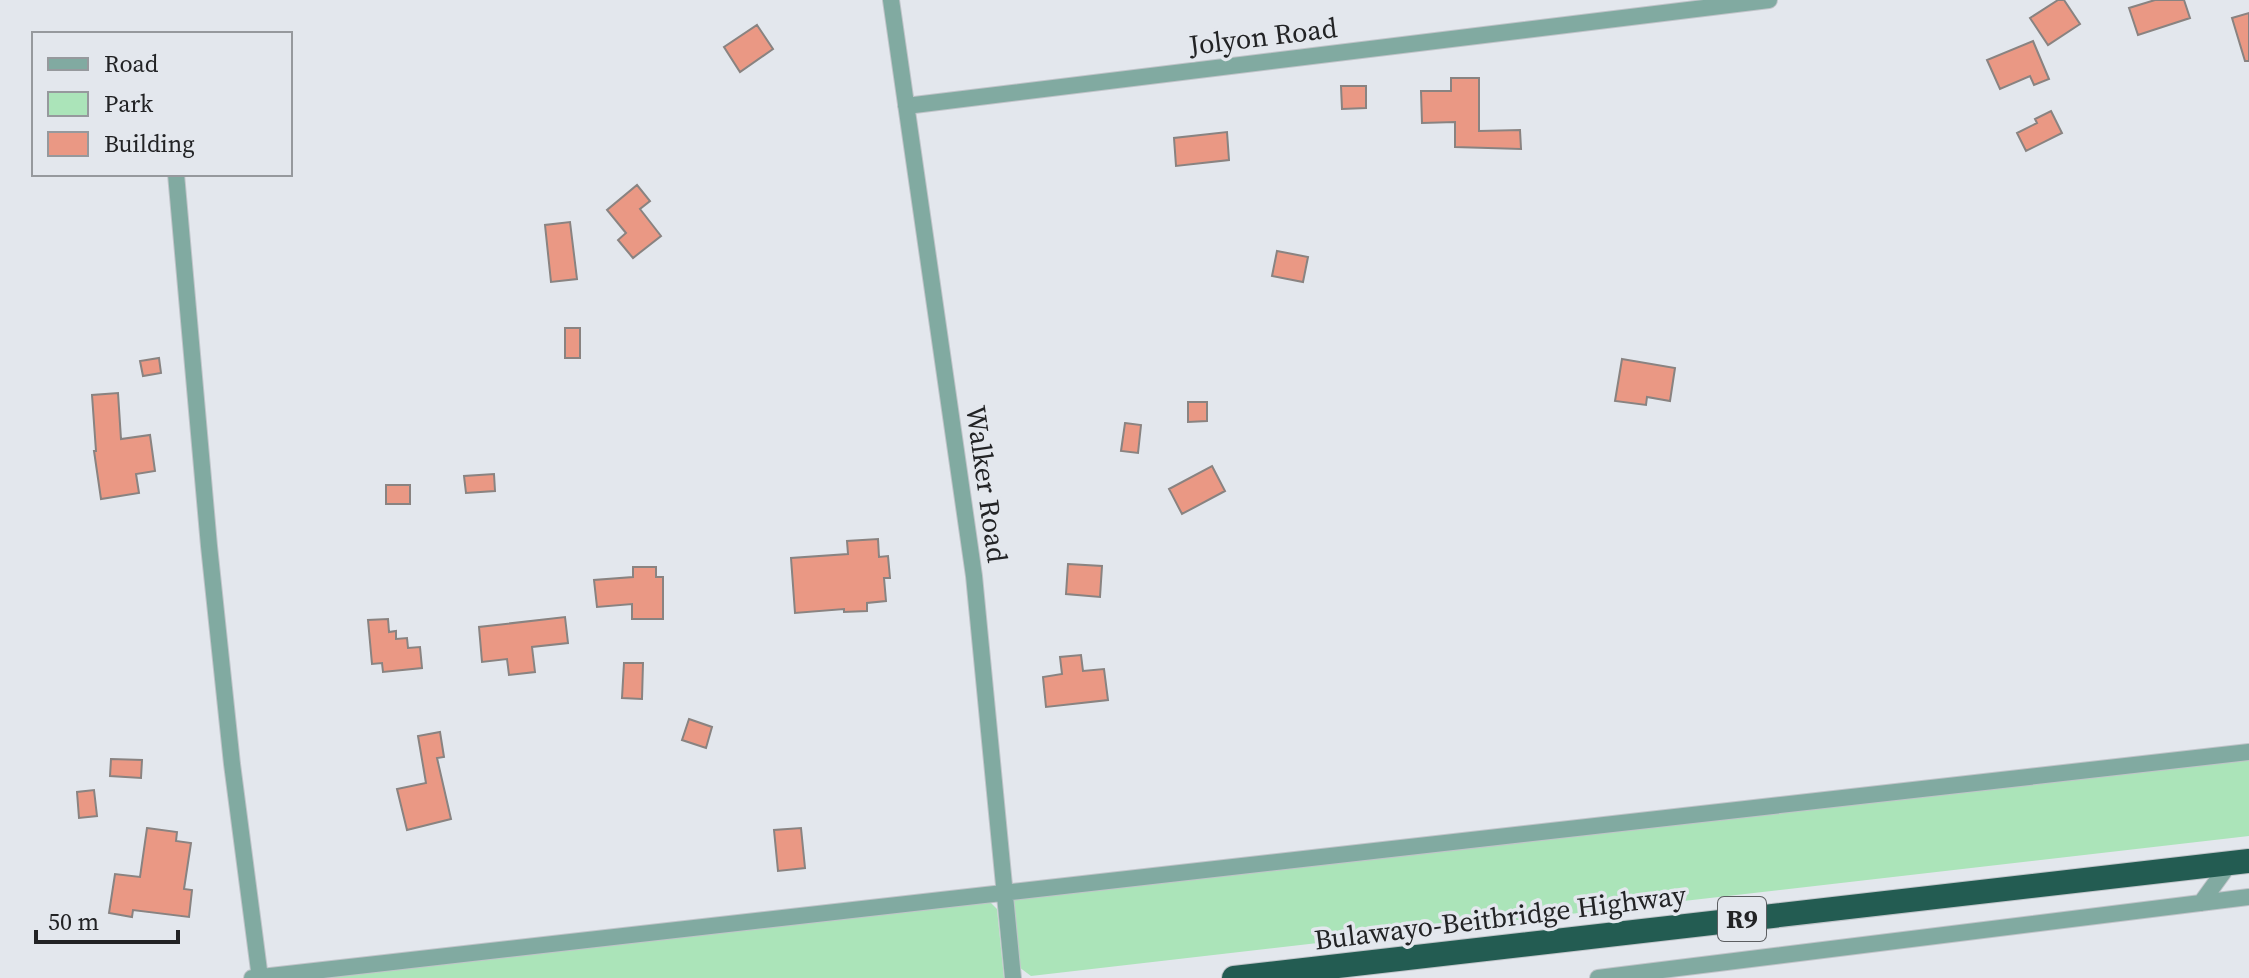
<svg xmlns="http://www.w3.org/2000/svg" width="2249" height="978" font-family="'Source Serif 4',serif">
  <rect width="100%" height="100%" fill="#e3e7ed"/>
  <!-- green -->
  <path fill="#abe4b9" d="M2249,757V836L1031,976L1019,967L1010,897Z
    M989,901L997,909L1004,978H310Z"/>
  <!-- building -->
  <path fill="#ea9884" stroke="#898381" stroke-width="2" d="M2058,0H2064L2080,24L2048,45L2030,18Z
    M2155,0H2184L2190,18L2138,35L2129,8Z
    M2249,13V61H2245L2232,18Z
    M757,25L773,49L740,72L724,47Z
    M2033,41L2049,79L2034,85L2030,76L2000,89L1987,60Z
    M1451,78H1479V131L1520,130L1521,149L1455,147V122L1422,123L1421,91H1451Z
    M1341,86H1366V108L1342,109Z
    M2051,111L2062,133L2026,151L2017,133L2037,123L2035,119Z
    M1227,132L1229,160L1176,166L1174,138Z
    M637,185L650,201L640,209L661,236L633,258L618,240L626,233L607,210Z
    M570,222L577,279L551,282L545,225Z
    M1277,251L1308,257L1303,282L1272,276Z
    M565,328H580V358H565Z
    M159,358L161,373L143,376L140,361Z
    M1622,359L1675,368L1670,401L1647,397L1646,405L1615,401Z
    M118,393L121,439L150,435L155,471L136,474L139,493L101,499L94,451H96L92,395Z
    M1188,402H1207V421L1188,422Z
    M1125,423L1141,425L1138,453L1121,451Z
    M1212,466L1225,491L1182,514L1169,489Z
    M494,474L495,491L466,493L464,476Z
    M386,485H410V504H386Z
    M878,539L879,557L888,556L890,578H884L886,601L867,603V611L844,612V609L795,613L791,558L848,554L847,541Z
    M1068,564L1102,566L1100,597L1066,594Z
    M633,567H656V577H663V619H632V604L597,607L594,580L633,577Z
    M565,617L568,643L532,647L535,672L509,675L507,659L482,662L479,627Z
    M388,619L389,632L396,631V639L407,638L408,648L420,647L422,668L383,672L382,663L372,664L368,620Z
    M1081,655L1083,671L1104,669L1108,700L1046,707L1043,677L1062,674L1060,657Z
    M624,663H643L642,699L622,698Z
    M689,719L712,727L706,748L682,740Z
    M440,732L444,757L437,758L451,819L407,830L397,789L426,783L418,736Z
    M111,759L142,760L141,778L110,776Z
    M94,790L97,816L79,818L77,792Z
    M147,828L177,832L176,841L191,843L184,889L192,890L189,917L133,910L132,917L109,913L115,874L140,877Z
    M801,828L805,868L778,871L774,830Z"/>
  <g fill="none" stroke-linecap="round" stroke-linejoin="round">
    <!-- street casing -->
    <g stroke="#c0c4c9" stroke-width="18">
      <path id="street" d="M891,0L974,576L1013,978
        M906,106L1769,0
        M176,174L209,546L232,764L260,978
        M2201,903L2230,863
        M252,978L2249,752
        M1598,978L2249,897"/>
    </g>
    <!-- highway casing -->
    <g stroke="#c0c4c9" stroke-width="26">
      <path id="highway" d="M1234,978L2249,861"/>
    </g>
    <!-- street -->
    <use href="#street" stroke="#81aaa1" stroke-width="16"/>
    <!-- highway -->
    <use href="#highway" stroke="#235c52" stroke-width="24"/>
  </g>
  <g text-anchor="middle" stroke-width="7" stroke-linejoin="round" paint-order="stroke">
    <!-- shield labels -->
    <rect fill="#e3e7ed" stroke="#5c5e61" stroke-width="2" x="1718" y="897" width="48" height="44" rx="6"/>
    <g font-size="26" font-weight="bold" fill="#222325">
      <text x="1742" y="928">R9</text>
    </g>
    <!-- street labels -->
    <g font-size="28" fill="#222325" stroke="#e3e7ed">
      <text transform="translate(1263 36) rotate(-7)" y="10">Jolyon Road</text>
      <text transform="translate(987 484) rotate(82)" y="10">Walker Road</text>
      <text transform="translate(1500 917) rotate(-7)" y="10">Bulawayo-Beitbridge Highway</text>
    </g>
  </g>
  <!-- legend -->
  <rect x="32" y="32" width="260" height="144" fill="#e3e7ed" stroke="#96999d" stroke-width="2"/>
  <rect x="48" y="58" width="40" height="12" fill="#81aaa1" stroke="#96999d" stroke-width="2"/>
  <text x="104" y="72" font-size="24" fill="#222325">Road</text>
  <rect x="48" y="92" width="40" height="24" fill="#abe4b9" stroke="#96999d" stroke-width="2"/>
  <text x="104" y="112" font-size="24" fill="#222325">Park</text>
  <rect x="48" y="132" width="40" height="24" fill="#ea9884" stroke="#96999d" stroke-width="2"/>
  <text x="104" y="152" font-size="24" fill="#222325">Building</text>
  <!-- scale -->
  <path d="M36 930v12h142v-12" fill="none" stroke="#222325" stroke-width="4"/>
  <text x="48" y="930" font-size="24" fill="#222325" stroke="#e3e7ed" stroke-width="6" paint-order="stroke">50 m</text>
</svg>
